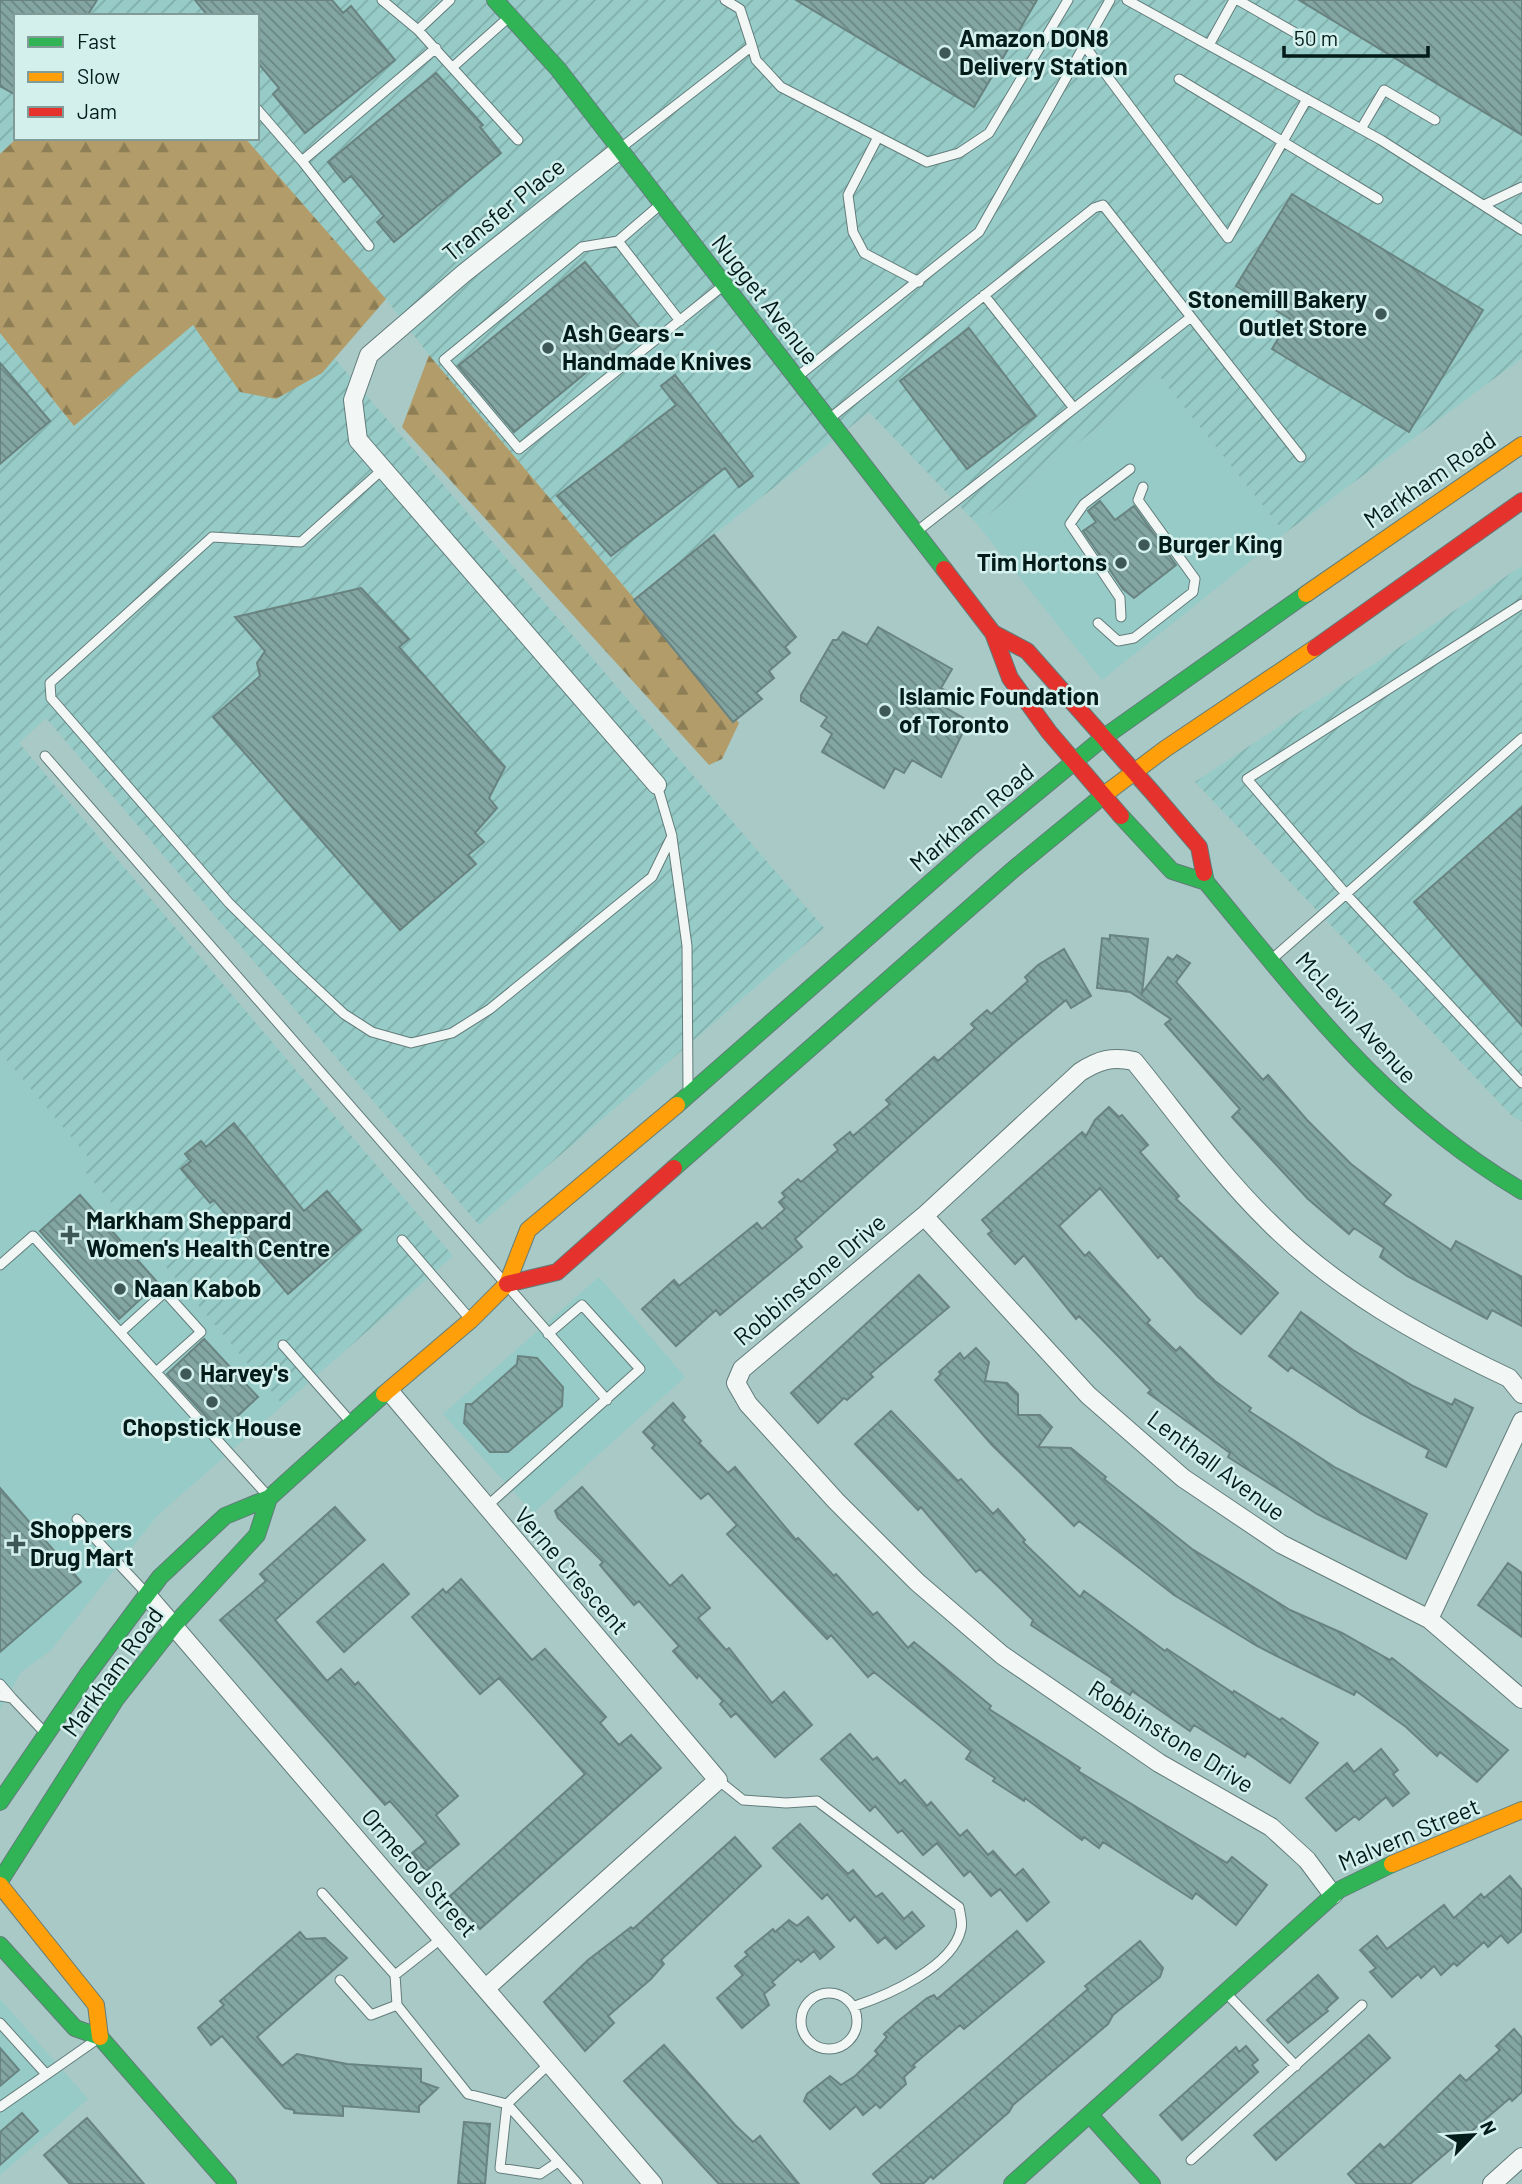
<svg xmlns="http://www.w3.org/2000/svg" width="1522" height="2184" font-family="Barlow,sans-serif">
  <defs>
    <pattern id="industrial-furrows" width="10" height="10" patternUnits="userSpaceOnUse" patternTransform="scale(1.75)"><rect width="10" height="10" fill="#96cbc7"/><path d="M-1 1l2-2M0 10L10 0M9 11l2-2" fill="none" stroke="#80aeaa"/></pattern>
    <pattern id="forest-firs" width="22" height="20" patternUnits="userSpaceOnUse" patternTransform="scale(1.75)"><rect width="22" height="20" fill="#b19c6a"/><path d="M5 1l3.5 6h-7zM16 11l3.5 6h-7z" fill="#8e7e56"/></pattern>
    <pattern id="building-back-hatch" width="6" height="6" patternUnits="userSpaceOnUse" patternTransform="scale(1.75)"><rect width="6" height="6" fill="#83a6a3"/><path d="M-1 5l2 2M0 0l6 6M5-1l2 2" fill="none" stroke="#698684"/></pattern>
  </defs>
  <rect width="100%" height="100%" fill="#a8c9c6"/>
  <!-- built -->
  <path fill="#96cbc7" d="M1160,377L1285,533L1102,680L977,524Z
    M0,1052L90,1158L83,1169L283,1405L157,1516L51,1650L21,1672L0,1709Z
    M599,1277L685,1377L533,1513L443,1414Z
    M0,1999L88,2099L0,2175Z"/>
  <!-- industrial -->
  <path fill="url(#industrial-furrows)" d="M0,0H1522V358L1285,533L1160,377L977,524L869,412L634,598L429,355L386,299L245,138H257V16H16L17,138L0,154Z
    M251,261L824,928L479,1225L46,718L19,743L453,1256L283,1405L83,1169L89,1158L0,1052V333L68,419Z
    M1522,566V1121L1513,1117L1195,782Z"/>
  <!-- forest -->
  <path fill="url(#forest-firs)" d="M17,138H245L386,299L322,373L276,399L240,392L193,325L74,426L0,333V154Z
    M429,355L739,723L722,759L709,765L402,427Z"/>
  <!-- building -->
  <path fill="url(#building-back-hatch)" stroke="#698381" stroke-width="2" d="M0,0H97L87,16H16V95L0,86Z
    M195,0H332L343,13L351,6L395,60L305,133L273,94L279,88L257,62V16H208Z
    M796,0H1037L974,107Z
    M1299,0H1522V135Z
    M436,73L483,125L480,127L501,153L394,242L377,222L384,216L351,176L344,182L328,162Z
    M1292,194L1483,310L1409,432L1272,349L1290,319L1236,286Z
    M585,262L640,328L514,432L458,366Z
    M969,328L1036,416L967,469L900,381Z
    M0,363L50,421L0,464Z
    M675,375L753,476L739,487L725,468L611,556L557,496L676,405L661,386Z
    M1100,501L1115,520L1134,506L1176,565L1134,598L1123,589L1083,531L1096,522L1088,511Z
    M714,535L796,637L785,647L790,653L769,671L774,678L756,693L762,699L733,722L634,600Z
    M361,588L409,639L399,647L505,767L489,798L497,808L475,833L484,842L468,855L476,864L400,930L213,717L260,676L257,663L265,651L235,617Z
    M878,627L952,669L941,688L950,693L943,706L972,723L964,730L941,777L912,760L904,773L895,768L884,788L822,752L832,734L821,726L827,717L801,701V695L833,640H837L843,632L867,645Z
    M1522,807V1026L1414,902Z
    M1110,935L1148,939L1142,993L1168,957L1173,960L1177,955L1190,963L1176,982L1263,1080L1268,1075L1307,1120L1351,1164L1391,1195L1383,1204L1451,1250L1456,1241L1522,1277V1326L1492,1310L1487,1319L1407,1276L1380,1257L1384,1248L1354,1228L1349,1234L1308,1199L1232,1117L1240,1109L1165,1024L1171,1019L1130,992L1097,988L1102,938L1110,939Z
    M1064,949L1091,996L1071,1008L1066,1000L1015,1042L795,1239L802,1247L720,1315L716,1310L676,1346L642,1309L674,1280L679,1286L757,1223L762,1229L785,1209L779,1202L785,1197L782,1193L798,1179L801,1182L838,1150L834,1145L850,1132L853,1136L890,1104L886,1100L934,1057L938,1061L975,1028L971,1024L987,1010L991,1014L1028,981L1025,977L1038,965Z
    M1109,1107L1119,1117L1122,1115L1148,1145L1140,1152L1179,1196L1176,1199L1278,1293L1241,1334L1198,1297L1161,1255L1158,1258L1100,1188L1059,1226L1085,1256L1089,1252L1150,1320L1147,1323L1176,1351L1180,1347L1215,1381L1251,1408L1249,1411L1336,1468L1427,1514L1406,1559L1317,1514L1228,1457L1230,1453L1148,1393L1151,1390L1079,1316L1076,1319L1024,1255L1015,1264L988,1234L992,1231L982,1220L1082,1132L1086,1136L1095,1120Z
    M234,1123L304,1211L327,1191L361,1230L288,1294L254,1254L257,1251L214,1200L210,1203L181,1169L191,1161L185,1154L201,1141L206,1147Z
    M80,1195L158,1283L119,1319L40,1231Z
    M919,1275L949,1307L870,1374L873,1377L847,1400L844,1398L818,1423L791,1393Z
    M1301,1312L1353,1350L1413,1386L1452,1405L1455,1399L1473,1408L1446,1467L1426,1457L1429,1450L1360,1413L1291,1367L1288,1371L1269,1356Z
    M204,1339L258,1397L220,1432L167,1374Z
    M976,1348L989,1362L985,1381L1007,1383L1018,1394V1415H1040L1052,1427L1038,1447L1071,1448L1106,1477L1104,1479L1192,1549L1290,1610L1342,1633L1390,1660L1392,1658L1508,1750L1477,1782L1440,1752L1437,1756L1406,1727L1356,1691L1354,1695L1257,1646L1174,1595L1079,1521L1074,1526L992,1445L935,1380L941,1374L939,1372L960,1353L964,1359Z
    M518,1356L537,1358L563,1387L562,1406L508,1452H490L464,1423L466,1404H472L517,1364Z
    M673,1403L685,1417L682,1420L701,1441L699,1443L728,1473L735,1467L796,1540L798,1538L834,1576L836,1574L873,1615L877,1612L908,1648L914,1642L991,1706L989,1709L1080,1768L1078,1771L1227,1863L1232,1857L1267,1885L1236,1925L1196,1893L1192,1899L1103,1842L1099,1848L1084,1837L1082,1840L1025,1798L1024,1801L993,1781L995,1778L966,1759L971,1751L874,1672L868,1677L831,1635L827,1639L727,1534L737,1525L708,1493L701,1499L652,1448L655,1445L643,1432Z
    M891,1411L958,1481L961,1479L993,1514L998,1509L1025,1540L1023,1542L1080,1597L1084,1591L1165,1651L1167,1649L1233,1693L1234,1691L1280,1720L1282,1718L1318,1743L1290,1783L1247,1753L1245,1757L1194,1725L1190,1731L1132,1691L1130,1695L1111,1682L1113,1679L1031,1625L1033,1620L980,1569L976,1572L921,1507L918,1510L855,1444Z
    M582,1487L670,1586L682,1575L710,1608L698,1618L726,1650L729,1648L772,1703L784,1692L812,1725L775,1757L736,1713L731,1717L720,1704L723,1701L699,1675L697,1678L673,1651L679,1646L639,1601L634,1605L600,1565L603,1562L558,1518L555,1511Z
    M0,1488L81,1582L0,1652Z
    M335,1507L365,1540L275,1620L327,1681L341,1669L355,1685L358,1682L458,1796L436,1815L459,1844L426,1871L412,1853L426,1842L390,1801L385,1805L220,1620L266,1581L260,1574Z
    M1508,1563L1522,1573V1637L1478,1605Z
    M383,1564L409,1594L344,1652L317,1622Z
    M461,1579L532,1660L545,1649L606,1717L600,1723L619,1745L631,1735L661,1768L480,1929L450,1896L585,1774L499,1678L480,1694L412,1617L443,1589L446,1593Z
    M850,1734L873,1760L877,1757L900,1784L905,1780L927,1806L931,1802L960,1836L967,1830L988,1855L993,1851L1015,1876L1023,1869L1049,1902L1027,1921L1000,1889L991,1896L970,1871L964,1876L937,1843L923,1855L902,1830L898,1833L875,1806L870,1811L821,1759Z
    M1381,1749L1398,1770L1393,1774L1409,1793L1393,1806L1386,1797L1359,1820L1355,1816L1336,1831L1306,1798L1347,1763L1354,1772Z
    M800,1824L848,1874L853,1870L876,1897L882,1893L904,1919L912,1912L924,1926L896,1949L885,1937L878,1943L855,1916L850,1921L827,1894L822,1899L773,1848Z
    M735,1837L761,1866L661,1960L664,1964L651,1979L608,2016L614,2023L585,2051L544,2002L588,1960L631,1927L633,1929Z
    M1510,1876L1522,1890V1931L1508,1943L1501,1935L1488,1947L1484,1942L1457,1966L1454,1963L1441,1975L1434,1966L1421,1978L1418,1974L1392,1997L1370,1972L1376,1968L1360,1950L1377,1936L1387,1949L1444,1905L1454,1918L1481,1894L1484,1898Z
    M808,1917L834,1947L820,1959L814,1951L801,1962L798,1959L772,1982L775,1985L764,1994L769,2005L742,2028L717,1998L743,1975L735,1966L748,1955L745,1952L773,1929L775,1932L789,1920L797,1926Z
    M1017,1931L1044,1962L964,2029L960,2025L913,2065L915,2067L904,2077L906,2084L880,2108L876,2104L863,2115L856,2106L830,2129L804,2101L807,2094L830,2076L841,2085L855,2076L878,2054L875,2051L887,2037L884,2034L897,2022L927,1998L934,1995L937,1999Z
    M300,1932L306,1939L325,1938L347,1958L257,2037L282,2066L297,2054L347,2064L421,2069V2082L438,2088L419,2106V2112L343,2106V2116L294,2113V2110L285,2108L222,2036L211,2045L198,2028L224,2005L220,2001Z
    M1140,1941L1163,1968L1160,1977L1113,2015L1108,2024L1013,2105L1009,2112L933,2179L931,2176L923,2184H882L873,2174L1088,1989L1085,1986Z
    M1318,1975L1338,1998L1326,2009L1328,2011L1288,2043L1267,2020Z
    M1514,2029L1522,2038V2092L1512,2101L1510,2098L1410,2184H1357L1348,2174L1380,2144L1384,2148L1460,2075L1466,2081L1500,2050L1496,2046Z
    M1369,2035L1390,2058L1276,2160L1254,2135Z
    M664,2045L735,2125L753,2142L760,2136L799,2184H719L624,2081Z
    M1246,2046L1258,2060L1252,2065L1258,2072L1182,2140L1160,2115L1236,2047L1239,2052Z
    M0,2048L19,2070L0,2086Z
    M22,2113L38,2131L0,2165V2132Z
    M87,2118L144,2184H70L44,2155Z
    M464,2122L490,2124L485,2184H458Z"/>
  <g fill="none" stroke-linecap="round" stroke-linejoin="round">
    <!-- lane casing -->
    <g stroke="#627c7a" stroke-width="11">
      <path id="lane" d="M382,0L418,30L450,0
        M725,0L740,9L752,46
        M1127,0L1381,140L1522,230
        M1238,0L1306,39
        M418,30L518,140
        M1084,45L1228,238L1307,99
        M1209,45L1234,0
        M454,66L509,17
        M1179,79L1378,199
        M257,109L302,161
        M1361,129L1384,90L1435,120
        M878,137L848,195L853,232L864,253L919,282
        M622,147L752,46L756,60L781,87L927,162L959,153L989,133L1068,0
        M661,204L618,241L582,247L444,360L519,449L724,285
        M1484,205L1522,187
        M618,241L680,321
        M369,246L302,161L436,48
        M984,295L1073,407
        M1191,317L1301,457
        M797,377L979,232L1110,0
        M829,419L1094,208L1103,205L1191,317L916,532
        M382,470L301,542L212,537L50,683L51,698L229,903L297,970L344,1014L372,1032L411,1043L452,1033L490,1009L652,877L672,836L657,785
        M1522,604L1247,779L1346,894L1522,738
        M1121,617L1120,598L1070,524L1084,504L1130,469
        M1098,623L1118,641L1134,638L1193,592L1195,579L1138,500L1143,487
        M45,756L607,1400
        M672,837L687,946L688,1088
        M1272,959L1346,894L1522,1083
        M402,1240L470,1319
        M0,1265L33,1236L267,1495
        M121,1332L165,1292L201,1332L156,1372
        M283,1345L349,1420
        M486,1507L640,1369L582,1305L548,1334
        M77,1519L146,1593
        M0,1684L12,1698
        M0,1696L12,1698L45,1733
        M718,1780L743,1800L786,1803L817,1801L959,1907C960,1914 963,1922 961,1929C953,1967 888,1995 855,2006
        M322,1893L395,1975L442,1938
        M395,1975L397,2005L468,2094L507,2104L548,2065
        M340,1980L371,2015L397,2005
        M801 2021a28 28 0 1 1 56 0a28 28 0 1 1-56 0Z
        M1227,1994L1296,2066
        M0,2023L46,2074
        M507,2104L500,2168L540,2174L558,2162
        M507,2104L578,2184
        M0,2107L96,2040
        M1191,2160L1362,2005"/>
    </g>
    <!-- street casing -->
    <g stroke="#627c7a" stroke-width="20">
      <path id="street" d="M619,150L463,274L369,355L353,400L358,440L657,785
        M924,1216L1088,1395L1183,1478L1281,1544L1429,1619L1522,1699
        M390,1392L718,1780L486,1988
        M147,1595L653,2184
        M1429,1619L1522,1421
        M1333,1895L1307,1860L1271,1827L1159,1763L1002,1655L917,1582L836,1501L748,1404L736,1383L742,1369L924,1216L1080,1072C1099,1060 1112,1056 1134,1061C1178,1115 1218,1172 1268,1221C1336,1290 1422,1337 1509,1378L1522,1394
        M1492,2184L1522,2157"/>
    </g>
    <!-- fast casing -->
    <g stroke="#627c7a" stroke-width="18">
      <path id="fast" d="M495,0L558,69L944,569
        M1121,816L1172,871L1206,882
        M1204,873L1206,882C1305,1002 1385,1110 1522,1191
        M677,1105L972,846L1103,738L1306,594
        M674,1168L1015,868L1105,794
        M0,1802L87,1675L160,1577L225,1516L269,1498L384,1394
        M0,1881L116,1699L175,1624L257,1535L269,1498
        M0,1945L75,2028L100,2037L228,2184
        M1090,2115L1152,2184
        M1012,2184L1339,1890L1392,1864"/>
    </g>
    <!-- slow casing -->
    <g stroke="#627c7a" stroke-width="18">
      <path id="slow" d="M1306,594L1522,445
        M1105,794L1165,749L1315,648
        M384,1394L471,1320L507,1284L528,1230L677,1105
        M1392,1864L1522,1810
        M0,1885L96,2005L100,2037"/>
    </g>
    <!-- jam casing -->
    <g stroke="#627c7a" stroke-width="18">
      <path id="jam" d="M944,569L993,633L1010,678L1049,732L1121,816
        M993,633L1027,651L1153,793L1199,847L1204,873
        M1315,648L1522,501
        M507,1284L557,1272L674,1168"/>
    </g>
    <!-- lane -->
    <use href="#lane" stroke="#f2f7f6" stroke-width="9"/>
    <!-- street -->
    <use href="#street" stroke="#f2f7f6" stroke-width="18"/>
    <!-- fast -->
    <use href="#fast" stroke="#30b455" stroke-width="16"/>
    <!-- slow -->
    <use href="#slow" stroke="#ff9f0a" stroke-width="16"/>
    <!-- jam -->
    <use href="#jam" stroke="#e5322d" stroke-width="16"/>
  </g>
  <!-- markers -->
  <g fill="#3d5856" stroke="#d3f0ed" stroke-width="2.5">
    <circle cx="945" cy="53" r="7"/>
    <circle cx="1381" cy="314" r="7"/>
    <circle cx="548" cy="348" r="7"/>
    <circle cx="1144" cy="545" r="7"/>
    <circle cx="1121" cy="563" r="7"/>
    <circle cx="885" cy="711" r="7"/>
    <path d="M66.5 1224.5h7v7h7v7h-7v7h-7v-7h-7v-7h7z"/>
    <circle cx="120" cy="1289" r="7"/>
    <circle cx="186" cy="1374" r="7"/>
    <circle cx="212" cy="1402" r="7"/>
    <path d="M12.5 1533.5h7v7h7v7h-7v7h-7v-7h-7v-7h7z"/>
  </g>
  <g text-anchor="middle" stroke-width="5" stroke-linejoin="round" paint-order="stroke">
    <!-- poi labels -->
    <g font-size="24" font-weight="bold" fill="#031b19" stroke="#d3f0ed" text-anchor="start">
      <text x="959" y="47">Amazon DON8<tspan x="959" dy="28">Delivery Station</tspan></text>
      <text x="1367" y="308" text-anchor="end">Stonemill Bakery<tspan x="1367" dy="28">Outlet Store</tspan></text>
      <text x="562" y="342">Ash Gears -<tspan x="562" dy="28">Handmade Knives</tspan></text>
      <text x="1158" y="553">Burger King</text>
      <text x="1107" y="571" text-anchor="end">Tim Hortons</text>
      <text x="899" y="705">Islamic Foundation<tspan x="899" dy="28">of Toronto</tspan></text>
      <text x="86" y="1229">Markham Sheppard<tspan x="86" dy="28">Women's Health Centre</tspan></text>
      <text x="134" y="1297">Naan Kabob</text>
      <text x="200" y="1382">Harvey's</text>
      <text x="212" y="1436" text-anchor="middle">Chopstick House</text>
      <text x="30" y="1538">Shoppers<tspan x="30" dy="28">Drug Mart</tspan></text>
    </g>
    <!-- street labels -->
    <g font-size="24" fill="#031b19" stroke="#d3f0ed">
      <text transform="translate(504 210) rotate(-39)" y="8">Transfer Place</text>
      <text transform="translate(765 300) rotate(52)" y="8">Nugget Avenue</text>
      <text transform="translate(1430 480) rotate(-34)" y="8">Markham Road</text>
      <text transform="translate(972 818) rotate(-40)" y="8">Markham Road</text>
      <text transform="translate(1356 1018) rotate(48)" y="8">McLevin Avenue</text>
      <text transform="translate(810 1280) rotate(-40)" y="8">Robbinstone Drive</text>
      <text transform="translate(1216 1466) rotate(37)" y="8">Lenthall Avenue</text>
      <text transform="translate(571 1571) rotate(49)" y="8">Verne Crescent</text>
      <text transform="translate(113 1672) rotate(-54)" y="8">Markham Road</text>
      <text transform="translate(1171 1737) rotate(32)" y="8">Robbinstone Drive</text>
      <text transform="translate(1409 1835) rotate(-23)" y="8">Malvern Street</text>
      <text transform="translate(419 1873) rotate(49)" y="8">Ormerod Street</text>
    </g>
  </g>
  <!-- legend -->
  <rect x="14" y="14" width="245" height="126" fill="#d3f0ed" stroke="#809b98" stroke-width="2"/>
  <rect x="28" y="37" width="35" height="10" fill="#30b455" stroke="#809b98" stroke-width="2"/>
  <text x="77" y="49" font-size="21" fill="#031b19">Fast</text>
  <rect x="28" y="72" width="35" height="10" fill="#ff9f0a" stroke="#809b98" stroke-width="2"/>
  <text x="77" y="84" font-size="21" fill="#031b19">Slow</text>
  <rect x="28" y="107" width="35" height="10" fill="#e5322d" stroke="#809b98" stroke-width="2"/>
  <text x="77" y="119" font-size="21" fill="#031b19">Jam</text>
  <!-- north arrow -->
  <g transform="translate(1473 2135) rotate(65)" stroke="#d3f0ed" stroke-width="5" paint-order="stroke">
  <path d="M0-5L12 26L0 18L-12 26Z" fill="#031b19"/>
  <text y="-10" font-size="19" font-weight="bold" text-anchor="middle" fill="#031b19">N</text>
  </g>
  <!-- scale -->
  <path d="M1284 46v10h144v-10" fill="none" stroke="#031b19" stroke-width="3.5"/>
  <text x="1294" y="46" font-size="21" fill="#031b19" stroke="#d3f0ed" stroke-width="5" paint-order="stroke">50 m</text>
</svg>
